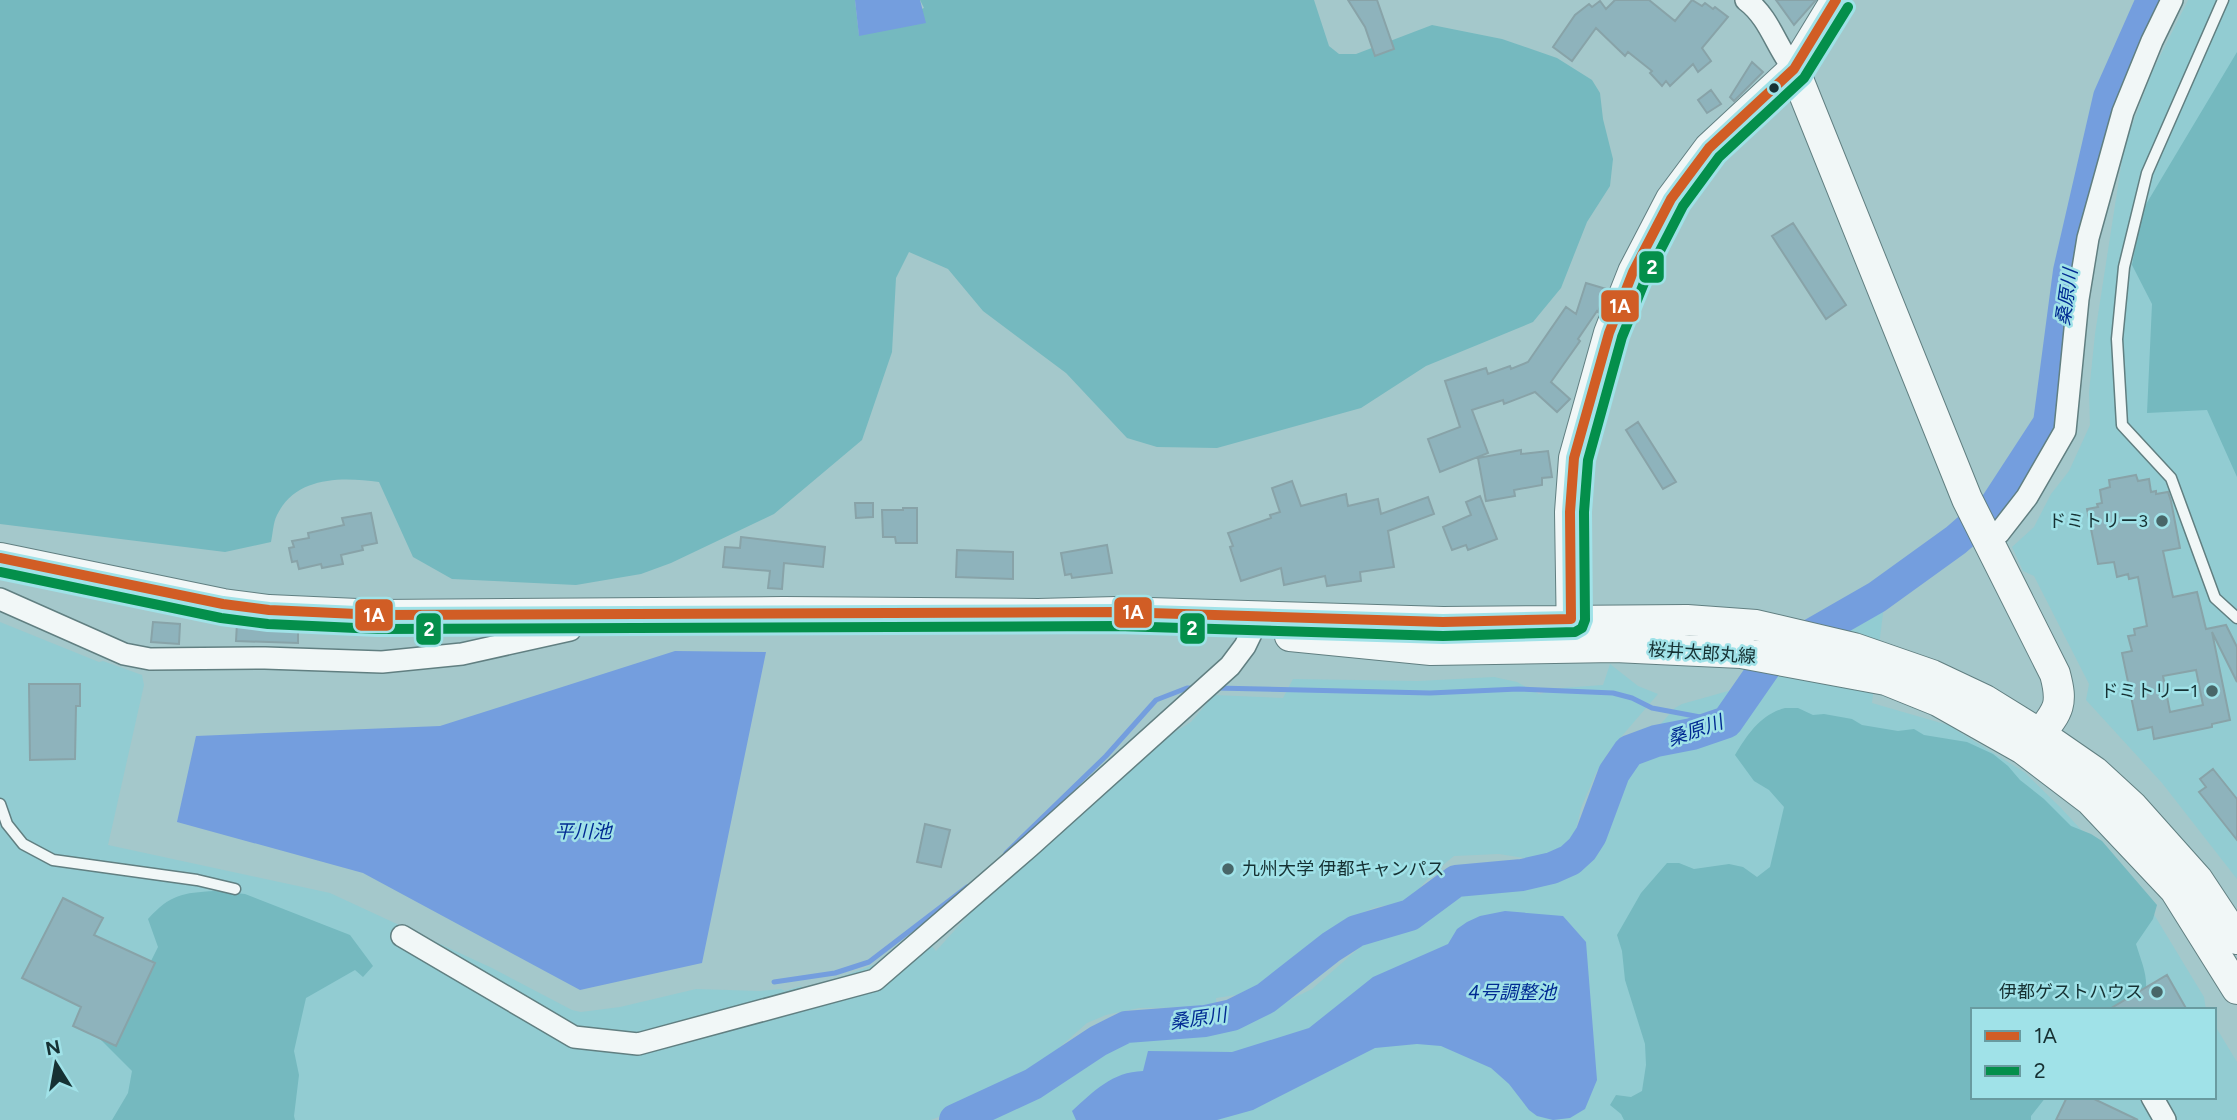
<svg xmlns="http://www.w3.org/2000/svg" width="2237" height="1120" font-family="Figtree,'Noto Sans JP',sans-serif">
  <rect width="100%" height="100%" fill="#a4c8cb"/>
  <!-- built -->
  <path fill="#92ccd2" d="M2188,0H2237V879L2162,783L2086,700L2089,684L2034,576L2023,571L2012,547L2034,527L2051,494L2069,471L2090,425L2089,392L2095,334L2122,160L2128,136L2152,72Z
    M1885,597L1872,703L1948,725L2024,772L2061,808L2144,898L2204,997L2206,1010H1973V1097H2214V1024L2237,1062V1120H975L1039,1082L1079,1046L1110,1028L1154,1022H1213L1269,1010L1312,989L1366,942L1385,932L1407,929L1424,921L1452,890L1463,882L1478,880L1525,883L1544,882L1572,870L1586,861L1596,847L1606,803L1631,757L1675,708L1682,704L1778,677L1814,659Z
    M0,622L99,662L103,661L142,675L144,685L108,845L330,893L492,968L572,1010L581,1012L620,1007L696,989L760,991L781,989L785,991L801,986L804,991L881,962L923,937L936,951L990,891L1152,746L1191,722L1214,695L1283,698L1293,679L1418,681L1494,677L1517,682L1539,694L1562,688L1603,685L1610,664L1638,686L1658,694L1609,751L1596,773L1581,808L1575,834L1563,847L1552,853L1531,859L1499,854L1454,856L1432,874L1410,899L1403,903L1376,907L1366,911L1282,976L1263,987L1249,993L1216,998L1217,1007L1139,1008L1106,1015L1087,1023L1032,1072L1008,1088L931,1120H0Z"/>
  <!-- green -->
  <path fill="#75b9bf" d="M0,0H855L859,35L924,8L920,0H1314L1329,46L1339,54H1356L1432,25L1502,39L1557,58L1592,80L1600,93L1603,119L1613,159L1610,186L1587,222L1561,288L1533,322L1426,366L1361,408L1217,448L1157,447L1127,438L1066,373L983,311L948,269L909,252L896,278L892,352L862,440L774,514L671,563L641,574L576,585L452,579L413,557L379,482C342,477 296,476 277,515C273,523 273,533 271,542L225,552L0,524Z
    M2237,52V477L2207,410L2147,413L2152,304L2132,265L2142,211Z
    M1785,708H1798L1813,715L1824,714L1852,719L1862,725L1898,731L1914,729L1924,735L1967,742L1993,754L2008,766L2020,780L2044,799L2071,826L2091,834L2102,841L2157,905L2153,919L2136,944C2144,970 2152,983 2140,1010H1973V1097H2046L2031,1116V1120H1624L1621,1114L1610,1105L1616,1095L1631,1097L1642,1091L1646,1065L1645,1044L1625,980L1622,951L1617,935L1641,893L1667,863H1679L1694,869L1729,864L1743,867L1757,877L1770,867L1784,807L1769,790L1754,781L1735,755C1748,734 1760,715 1785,708Z
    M215,891L245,894L350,935L373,966L363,977L355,970L306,998L294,1051L299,1075L294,1116L295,1120H112L128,1093L132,1071L98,1037L133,975L151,961L158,947L148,919C171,894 182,893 215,891Z"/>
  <!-- water -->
  <path fill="#749ede" d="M855,0H920L926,23L859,36Z
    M675,651L766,652L702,963L580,990L363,873L177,822L196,736L440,726Z
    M1505,911L1563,916L1586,942L1597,1080L1585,1109L1570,1118L1553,1120L1537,1116L1529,1110L1509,1084L1491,1068L1441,1046L1417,1044L1375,1048L1253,1110L1217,1120H1076L1072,1111C1094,1091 1112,1072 1143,1071L1148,1051L1232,1052L1309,1028L1373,977L1448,944L1457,929L1467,922L1480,916Z"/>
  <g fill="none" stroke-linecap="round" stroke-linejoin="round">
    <!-- stream -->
    <path stroke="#749ede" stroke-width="5" d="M1216,688L1430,693L1518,689L1613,693L1632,698L1652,708L1727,722
      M1006,853L1106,756L1156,700L1187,688H1196
      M774,982L835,973L869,962L967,887"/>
    <!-- river -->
    <path stroke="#749ede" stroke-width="32" d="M955,1120L1033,1084L1098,1041L1126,1027L1205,1021L1232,1015L1266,998L1331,947L1356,931L1410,915L1456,881L1522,875L1552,868L1570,860L1582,849L1591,835L1614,773L1629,751L1656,741L1692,734L1727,722L1772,657L1877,597L1956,540L1995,506L2049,423L2069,271L2109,97L2152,0"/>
  </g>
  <!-- building -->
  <path fill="#8eb3bc" stroke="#88a3a8" stroke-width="2" fill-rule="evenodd" d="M1348,0H1377L1394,49L1375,56L1365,27Z
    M1615,0H1649L1675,21L1692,0L1702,6L1705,3L1713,9L1715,7L1728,17L1702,48L1711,61L1698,72L1693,64L1670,86L1666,81L1662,86L1650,73L1652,71L1628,52L1625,56L1596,28L1572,61L1553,47L1575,15L1589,4L1592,7L1600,1L1606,9Z
    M1776,0H1816L1794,25Z
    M1752,62L1763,72L1734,101L1730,97Z
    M1711,90L1721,104L1707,113L1698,100Z
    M1793,223L1846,305L1826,319L1772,236Z
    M1586,283L1606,289L1598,312L1597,311L1578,339L1580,341L1551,382L1570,399L1557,412L1535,392L1504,404L1503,400L1472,410L1488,453L1440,472L1428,439L1460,427L1445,381L1486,368L1488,374L1510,366L1511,369L1528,362L1566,307L1576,314Z
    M1638,422L1676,482L1663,489L1626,430Z
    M1521,450V454L1548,451L1552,477L1542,478V485L1514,490L1515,496L1486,501L1478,458Z
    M2136,475L2138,481L2149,479L2151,492L2156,491V494L2168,492L2171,501L2180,548L2163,551L2173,597L2197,592L2206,629L2226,625L2237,647V682L2212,632L2230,720L2212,724V727L2154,739L2152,727L2138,730L2122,653L2132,651L2128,636L2135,635L2134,629L2147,626L2138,577L2129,579L2128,574L2117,577L2114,562L2098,564L2087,509L2098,507L2097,504L2102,503L2100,490L2110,487L2109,480ZM2196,670L2203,705L2170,712L2163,676Z
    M1292,481L1301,506L1346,494L1348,506L1378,499L1381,514L1428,497L1434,514L1388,531L1394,567L1360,572L1361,581L1327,586L1325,576L1284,585L1281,568L1241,581L1230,547L1233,546L1228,533L1271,518L1270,515L1280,512L1272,488Z
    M1480,496L1497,539L1468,550L1466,545L1452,550L1443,527L1471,515L1466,502Z
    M855,503H873V517L856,518Z
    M903,508H917V543H896L895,537H883L882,510H903Z
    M371,513L377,543L362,546L363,550L341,555L343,564L322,568L321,564L299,569L297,561L292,562L289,548L294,547L292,541L309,538L308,533L344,525L342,518Z
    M741,537L825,547L823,567L784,563L782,589L768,588L770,571L723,567L725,547L740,548Z
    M1107,545L1112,573L1072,578L1071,574L1065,575L1061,553Z
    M957,550L1013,552V579L956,577Z
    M153,622L180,624L179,644L151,642Z
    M237,623L298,629V643L236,641Z
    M29,684H80V706H76L75,759L30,760Z
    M2213,769L2237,799V840L2199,792L2206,787L2200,779Z
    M925,824L950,830L941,867L917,862Z
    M63,898L103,918L94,935L155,963L116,1046L73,1026L81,1007L22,978Z
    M2167,975L2187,1010H2108Z
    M2067,1097H2090L2138,1120H2056Z"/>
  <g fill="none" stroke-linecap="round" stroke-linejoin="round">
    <!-- lane casing -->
    <g stroke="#617f81" stroke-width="13">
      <path id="lane" d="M2223,0L2147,173L2124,267L2117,339L2122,425L2171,478L2215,598L2237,618
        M0,804L7,824L23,844L53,860L197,880L235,889"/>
    </g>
    <!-- street casing -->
    <g stroke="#617f81" stroke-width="24">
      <path id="street" d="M1746,0C1770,18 1776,47 1794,69
        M1988,540L1999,533L2027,497L2065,431L2078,299L2088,238L2123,112L2152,41L2172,0
        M0,599L124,654L150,659L265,658L382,662L462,654L570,630L574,615
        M402,936L574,1037L638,1044L875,980L1030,846L1230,666L1245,646L1259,617
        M2152,1097L2165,1120"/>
    </g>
    <!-- secondary casing -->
    <g stroke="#617f81" stroke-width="32">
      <path id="secondary" d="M1794,69L1967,499L2055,674C2063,704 2059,710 2040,734
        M0,558L223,604L269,610L379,615L783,612L1038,614L1117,612L1443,622L1687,620L1756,625L1854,648L1932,675L1985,700L2040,734L2095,772L2132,806L2198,880L2237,939
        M1290,636L1431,650L1615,647L1741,653L1886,680L1938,701L2023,749L2090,800L2175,890L2237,989
        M1572,640L1570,512L1574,458L1609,333L1633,272L1671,199L1709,148L1794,69L1836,0"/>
    </g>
    <!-- lane -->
    <use href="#lane" stroke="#f1f7f7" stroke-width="10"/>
    <!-- street -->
    <use href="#street" stroke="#f1f7f7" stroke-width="21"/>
    <!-- secondary -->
    <use href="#secondary" stroke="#f1f7f7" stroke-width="30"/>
    <!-- bus-1 casing -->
    <g stroke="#a0e2e8" stroke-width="16">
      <path id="bus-1" d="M0,558L223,604L269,610L379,615L1117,612L1443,622L1571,619L1570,512L1574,458L1609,333L1633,272L1671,199L1709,148L1794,69L1836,0"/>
    </g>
    <!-- bus-2 casing -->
    <g stroke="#a0e2e8" stroke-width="16">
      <path id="bus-2" d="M0,572L221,618L268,624L378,629L1117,626L1443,636L1575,632L1582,628L1585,620L1584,512L1588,460L1622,337L1646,278L1683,206L1719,157L1804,78L1848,7"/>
    </g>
    <!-- bus-1 -->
    <use href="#bus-1" stroke="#d15d25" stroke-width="10"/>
    <!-- bus-2 -->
    <use href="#bus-2" stroke="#048f4b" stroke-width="10"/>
  </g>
  <!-- markers -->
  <circle fill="#163133" stroke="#a0e2e8" stroke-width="2.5" cx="1774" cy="88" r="6"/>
  <g fill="#486668" stroke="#a0e2e8" stroke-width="2.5">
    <circle cx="2162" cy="521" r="7"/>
    <circle cx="2212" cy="691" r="7"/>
    <circle cx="1228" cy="869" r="7"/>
    <circle cx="2157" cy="992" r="7"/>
  </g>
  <g text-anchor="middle" stroke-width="5" stroke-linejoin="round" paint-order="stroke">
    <!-- poi labels -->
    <g font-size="18" fill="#163133" stroke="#a0e2e8" text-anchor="end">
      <text x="2148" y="527">ドミトリー3</text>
      <text x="2198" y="697">ドミトリー1</text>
      <text x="1242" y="875" text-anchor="start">九州大学 伊都キャンパス</text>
      <text x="2143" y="998">伊都ゲストハウス</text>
    </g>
    <!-- street labels -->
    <g font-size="18" fill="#163133" stroke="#a0e2e8">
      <text transform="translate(1702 653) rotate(4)" y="6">桜井太郎丸線</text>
    </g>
    <!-- water labels -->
    <g font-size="19" font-style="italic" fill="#002a92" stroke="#a0e2e8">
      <text transform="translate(2066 297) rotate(-82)" y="7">桑原川</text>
      <text transform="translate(1695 730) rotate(-19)" y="7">桑原川</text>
      <text x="583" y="838">平川池</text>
      <text x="1512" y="999">4号調整池</text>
      <text transform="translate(1198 1018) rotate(-8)" y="7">桑原川</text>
    </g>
  </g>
  <g stroke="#a0e2e8" stroke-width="2.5">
    <rect x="1638" y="250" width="27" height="34" rx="7" fill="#048f4b"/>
    <rect x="1600" y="289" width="40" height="34" rx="7" fill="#d15d25"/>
    <rect x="1113" y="596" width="40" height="33" rx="7" fill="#d15d25"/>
    <rect x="354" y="598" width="40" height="34" rx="7" fill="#d15d25"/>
    <rect x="1179" y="612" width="27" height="33" rx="7" fill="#048f4b"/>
    <rect x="415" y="612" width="27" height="34" rx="7" fill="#048f4b"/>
  </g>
  <g font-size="19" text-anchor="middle" font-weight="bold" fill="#fff">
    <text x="1652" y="274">2</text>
    <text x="1620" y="313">1A</text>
    <text x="1133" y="619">1A</text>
    <text x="374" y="622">1A</text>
    <text x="1192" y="635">2</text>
    <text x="429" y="636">2</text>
  </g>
  <!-- legend -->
  <rect x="1971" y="1008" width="245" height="91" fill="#a0e2e8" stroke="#699ba0" stroke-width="2"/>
  <rect x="1985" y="1031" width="35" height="10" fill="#d15d25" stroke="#699ba0" stroke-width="2"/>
  <text x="2034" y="1043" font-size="21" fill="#163133">1A</text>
  <rect x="1985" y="1066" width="35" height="10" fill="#048f4b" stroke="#699ba0" stroke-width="2"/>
  <text x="2034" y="1078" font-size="21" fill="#163133">2</text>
  <!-- north arrow -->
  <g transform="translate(56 1064) rotate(349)" stroke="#a0e2e8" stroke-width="5" paint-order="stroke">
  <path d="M0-5L12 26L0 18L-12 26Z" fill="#163133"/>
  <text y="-10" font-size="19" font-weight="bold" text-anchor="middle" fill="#163133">N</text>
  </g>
</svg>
